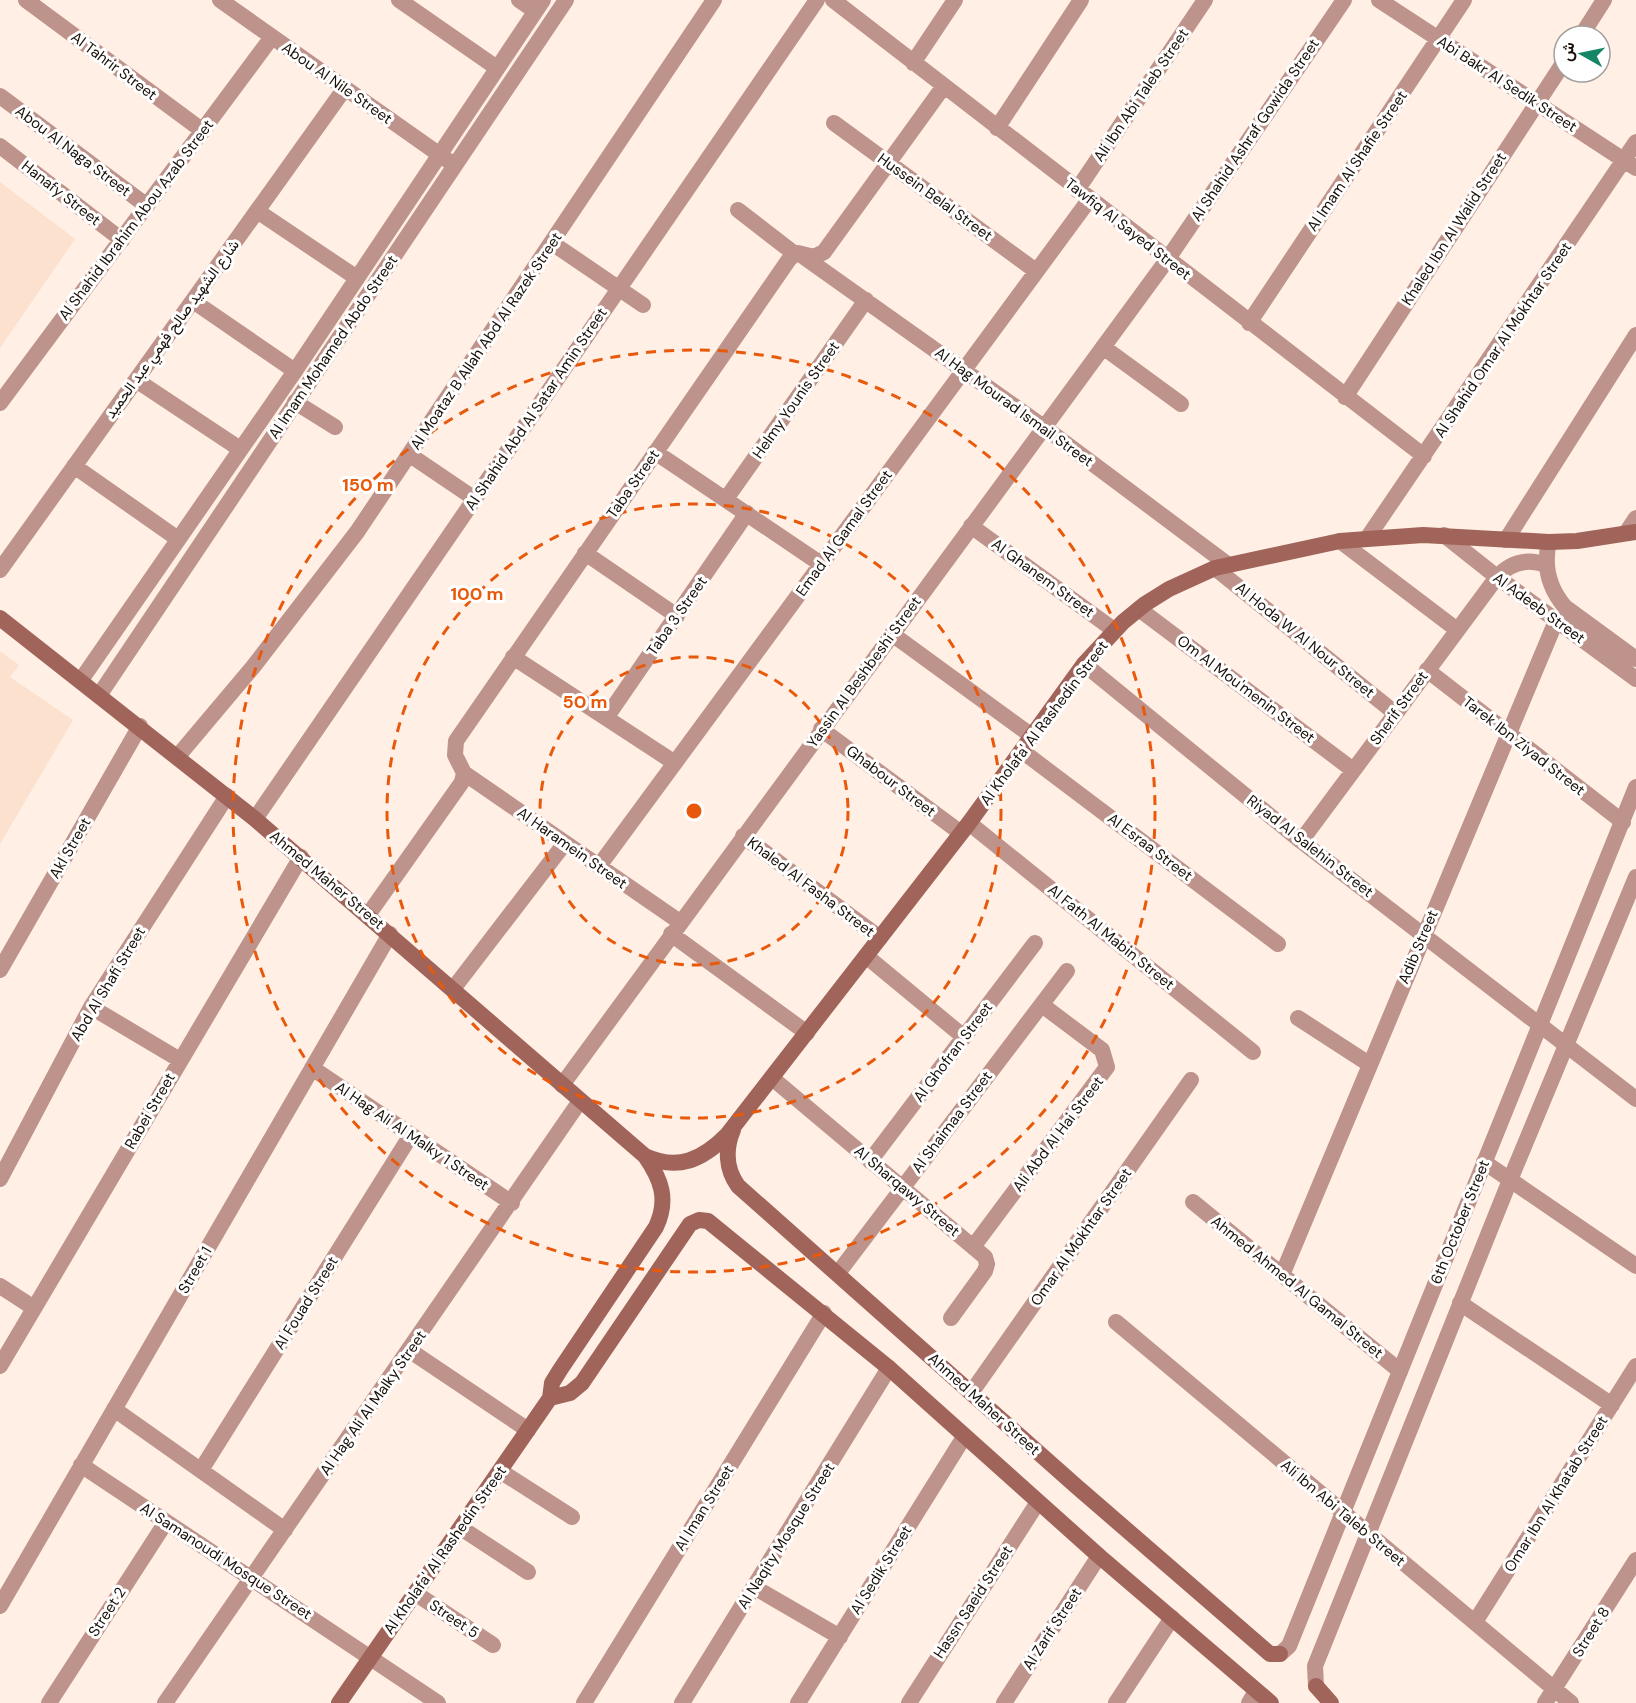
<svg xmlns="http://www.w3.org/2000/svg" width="1636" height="1703" font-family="'DM Sans',Vazirmatn,sans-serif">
  <rect width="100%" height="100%" fill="#ffefe4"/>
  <!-- built -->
  <path fill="#fbe1ce" d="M0,182L75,239L0,348Z
    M0,651L19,665L10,677L73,720L0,844Z"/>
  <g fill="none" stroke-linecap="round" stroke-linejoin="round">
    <!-- minor -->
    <path stroke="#bd938b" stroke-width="16" d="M26,0L203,131
      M220,0L450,162
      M399,0L497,68
      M519,0L535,11
      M833,0L1424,456
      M1379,0L1636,168
      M1581,36L1604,0
      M913,63L955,0
      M0,96L147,206
      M834,123L1036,271
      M997,128L1081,0
      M0,146L122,240
      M1077,190L1205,0
      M738,210L795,254
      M257,211L357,278
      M552,243L643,305
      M804,257L1045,428L1227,564
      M193,301L295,371
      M1249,323L1464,0
      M1103,347L1181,404
      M136,380L240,449
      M1345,397L1564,62
      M295,402L335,427
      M0,403L272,37
      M655,452L821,564
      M410,455L475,499
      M74,466L178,539
      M726,499L866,300
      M971,526L1114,630
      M1626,533L1636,518
      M1368,537L1636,142
      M1506,540L1636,335
      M1340,541L1456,629
      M585,553L677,616
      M1215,568L1395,713
      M0,570L345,88
      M1139,609L1353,770
      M892,634L1032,736
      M513,657L675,763
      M1084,664L1301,841L1636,1099
      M1427,670L1623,822
      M606,718L747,513
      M821,729L961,833
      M1022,751L1278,944
      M178,756L253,667L357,532L714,0
      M464,773L680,922
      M255,819L817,0
      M969,823L1253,1052
      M743,836L880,938
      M1301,841L1497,577
      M599,866L1089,200
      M368,915L462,782L464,773L455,755L456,741L790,258L798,253L814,257L824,252L944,86
      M671,934L807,1033
      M866,956L964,1037
      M0,970L140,726
      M453,989L565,843
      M91,1007L180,1060
      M1298,1018L1369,1064
      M312,1068L512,1203
      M772,1078L985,1257L987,1264L985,1271L951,1318
      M562,1085L1167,260L1344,0
      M870,1161L1035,943
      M1484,1162L1636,1266
      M0,1179L91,1007L227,796
      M1193,1202L1400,1371
      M973,1247L1107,1067L1102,1050L1042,1005
      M838,1273L1067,971
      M1282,1275L1556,621
      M0,1286L34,1308
      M1460,1303L1612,1405
      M1116,1322L1571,1703
      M409,1350L528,1430
      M0,1366L301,857
      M971,1393L1191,1080
      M114,1409L285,1530
      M81,1465L438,1703
      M201,1470L411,1135
      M500,1471L572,1517
      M461,1528L528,1572
      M754,1587L840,1637
      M415,1593L493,1645
      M0,1606L390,934
      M1475,1622L1636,1366
      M49,1703L166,1522
      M165,1703L580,1101
      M584,1703L824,1313
      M682,1703L889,1368
      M798,1703L964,1437
      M909,1703L1038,1502
      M1004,1703L1099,1556
      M1116,1703L1172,1618
      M1249,1703L1256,1691
      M1545,1703L1636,1560"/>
    <!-- tertiary -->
    <path stroke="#bd938b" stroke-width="16" d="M1444,535L1497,577L1636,679
      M1549,542C1543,567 1549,588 1565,607L1636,659
      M1497,577C1511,562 1527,558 1546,565
      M81,680L295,371L543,0
      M100,694L566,0
      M1280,1654L1289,1646L1636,787
      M1316,1686L1315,1666L1510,1180L1636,877"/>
    <!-- secondary -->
    <path stroke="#a0645a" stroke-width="16" d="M0,618L255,819L645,1156C661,1179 669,1199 656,1227L560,1370L552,1383L550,1398L339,1703
      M733,1130C725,1149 726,1169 738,1186L1076,1486L1270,1654H1280
      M645,1156C678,1171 702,1160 727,1135L969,823L1084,664L1123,622L1145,604L1169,589L1215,568L1340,541L1423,535L1549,542L1577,541L1636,532
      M550,1398L570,1393L582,1383L690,1224L699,1220L708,1221L889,1368L1099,1556L1271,1703
      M1316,1686L1331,1703"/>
  </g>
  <!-- distance rings -->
  <g fill="none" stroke="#e8590c" stroke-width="3" stroke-dasharray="10 8">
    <circle cx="694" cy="811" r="154"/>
    <circle cx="694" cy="811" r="307"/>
    <circle cx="694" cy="811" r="461"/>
  </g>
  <g text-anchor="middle" stroke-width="6" stroke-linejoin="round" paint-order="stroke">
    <!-- street labels -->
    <g font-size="15" fill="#170f09" stroke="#fff">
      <text transform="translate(114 66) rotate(37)" y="5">Al Tahrir Street</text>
      <text transform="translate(337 83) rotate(35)" y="5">Abou Al Nile Street</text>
      <text transform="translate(1507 84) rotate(33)" y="5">Abi Bakr Al Sedik Street</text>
      <text transform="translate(1141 95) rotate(-56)" y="5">Ali Ibn Abi Taleb Street</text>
      <text transform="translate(1255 130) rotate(-56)" y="5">Al Shahid Ashraf Gowida Street</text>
      <text transform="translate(73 151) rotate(37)" y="5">Abou Al Naga Street</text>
      <text transform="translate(1357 161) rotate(-56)" y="5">Al Imam Al Shafie Street</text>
      <text transform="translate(61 193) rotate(38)" y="5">Hanafy Street</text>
      <text transform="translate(935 197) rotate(36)" y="5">Hussein Belal Street</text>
      <text transform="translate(136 220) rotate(-53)" y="5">Al Shahid Ibrahim Abou Azab Street</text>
      <text transform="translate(1128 229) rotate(38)" y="5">Tawfiq Al Sayed Street</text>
      <text transform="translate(1454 229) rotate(-57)" y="5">Khaled Ibn Al Walid Street</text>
      <text transform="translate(172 329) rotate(-54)" y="5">شارع الشهيد صالح فهمي عبد الحميد</text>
      <text transform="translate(1503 340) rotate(-56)" y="5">Al Shahid Omar Al Mokhtar Street</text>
      <text transform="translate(486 341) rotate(-56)" y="5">Al Moataz B Allah Abd Al Razek Street</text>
      <text transform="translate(333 347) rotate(-56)" y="5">Al Imam Mohamed Abdo Street</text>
      <text transform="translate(796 400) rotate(-55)" y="5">Helmy Younis Street</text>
      <text transform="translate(1014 407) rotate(36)" y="5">Al Hag Mourad Ismail Street</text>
      <text transform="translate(536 409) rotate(-56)" y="5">Al Shahid Abd Al Satar Amin Street</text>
      <text transform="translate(633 484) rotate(-55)" y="5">Taba Street</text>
      <text transform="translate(844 533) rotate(-54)" y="5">Emad Al Gamal Street</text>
      <text transform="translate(1043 578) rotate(36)" y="5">Al Ghanem Street</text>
      <text transform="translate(1539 608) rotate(36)" y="5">Al Adeeb Street</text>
      <text transform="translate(677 616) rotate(-55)" y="5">Taba 3 Street</text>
      <text transform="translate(1305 640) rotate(39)" y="5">Al Hoda W Al Nour Street</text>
      <text transform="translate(864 672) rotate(-54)" y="5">Yassin Al Beshbeshi Street</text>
      <text transform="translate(1246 689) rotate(37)" y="5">Om Al Mou'menin Street</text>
      <text transform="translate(1399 708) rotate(-54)" y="5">Sherif Street</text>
      <text transform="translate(1044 723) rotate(-53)" y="5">Al Kholafa' Al Rashedin Street</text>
      <text transform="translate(1524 746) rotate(38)" y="5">Tarek Ibn Ziyad Street</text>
      <text transform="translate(891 781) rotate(37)" y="5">Ghabour Street</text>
      <text transform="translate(1310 846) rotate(38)" y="5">Riyad Al Salehin Street</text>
      <text transform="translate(1150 847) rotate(37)" y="5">Al Esraa Street</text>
      <text transform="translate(70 848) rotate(-60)" y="5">Akl Street</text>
      <text transform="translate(572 848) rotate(35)" y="5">Al Haramein Street</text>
      <text transform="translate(327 880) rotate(40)" y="5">Ahmed Maher Street</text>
      <text transform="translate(811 887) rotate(37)" y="5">Khaled Al Fasha Street</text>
      <text transform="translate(1111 937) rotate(39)" y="5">Al Fath Al Mabin Street</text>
      <text transform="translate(1418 947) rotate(-67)" y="5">Adib Street</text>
      <text transform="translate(108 984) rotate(-59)" y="5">Abd Al Shafi Street</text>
      <text transform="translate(953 1052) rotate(-53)" y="5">Al Ghofran Street</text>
      <text transform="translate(150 1111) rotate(-60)" y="5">Rabei Street</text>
      <text transform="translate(952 1122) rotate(-53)" y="5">Al Shaimaa Street</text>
      <text transform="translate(1058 1134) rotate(-53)" y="5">Ali Abd Al Hai Street</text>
      <text transform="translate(412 1136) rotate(34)" y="5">Al Hag Ali Al Malky 1 Street</text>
      <text transform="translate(907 1191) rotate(40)" y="5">Al Sharqawy Street</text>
      <text transform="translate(1460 1222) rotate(-68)" y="5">6th October Street</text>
      <text transform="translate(1081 1237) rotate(-55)" y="5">Omar Al Mokhtar Street</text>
      <text transform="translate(195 1270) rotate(-60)" y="5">Street 1</text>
      <text transform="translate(1297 1287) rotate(39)" y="5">Ahmed Ahmed Al Gamal Street</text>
      <text transform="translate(306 1303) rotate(-58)" y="5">Al Fouad Street</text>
      <text transform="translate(373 1403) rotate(-55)" y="5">Al Hag Ali Al Malky Street</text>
      <text transform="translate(984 1404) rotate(42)" y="5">Ahmed Maher Street</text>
      <text transform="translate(1556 1494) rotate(-58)" y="5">Omar Ibn Al Khatab Street</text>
      <text transform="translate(704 1508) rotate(-58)" y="5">Al Iman Street</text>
      <text transform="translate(1343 1513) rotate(40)" y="5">Ali Ibn Abi Taleb Street</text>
      <text transform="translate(786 1536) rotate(-58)" y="5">Al Naqity Mosque Street</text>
      <text transform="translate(445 1550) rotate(-55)" y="5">Al Kholafa' Al Rashedin Street</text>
      <text transform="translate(226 1561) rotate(33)" y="5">Al Samanoudi Mosque Street</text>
      <text transform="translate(881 1570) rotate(-58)" y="5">Al Sedik Street</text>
      <text transform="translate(973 1602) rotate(-57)" y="5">Hassn Saeid Street</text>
      <text transform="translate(107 1612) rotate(-57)" y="5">Street 2</text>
      <text transform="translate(454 1619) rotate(34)" y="5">Street 5</text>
      <text transform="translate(1052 1629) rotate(-57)" y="5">Al Zarif Street</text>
      <text transform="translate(1591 1632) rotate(-58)" y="5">Street 8</text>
    </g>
  </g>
  <circle cx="694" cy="811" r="9" fill="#e8590c" stroke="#fff" stroke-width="3"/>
  <g font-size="18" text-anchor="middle" font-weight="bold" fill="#e8590c" stroke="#fff" stroke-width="6" stroke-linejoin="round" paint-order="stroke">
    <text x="368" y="491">150 m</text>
    <text x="477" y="600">100 m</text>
    <text x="585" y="708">50 m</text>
  </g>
  <!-- north arrow -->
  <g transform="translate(1582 54) rotate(279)"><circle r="28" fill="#ffffff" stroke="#a29f9d" stroke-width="1.5"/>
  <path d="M0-4.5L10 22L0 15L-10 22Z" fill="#148665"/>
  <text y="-9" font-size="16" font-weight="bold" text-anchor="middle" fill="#170f09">ش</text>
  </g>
</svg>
